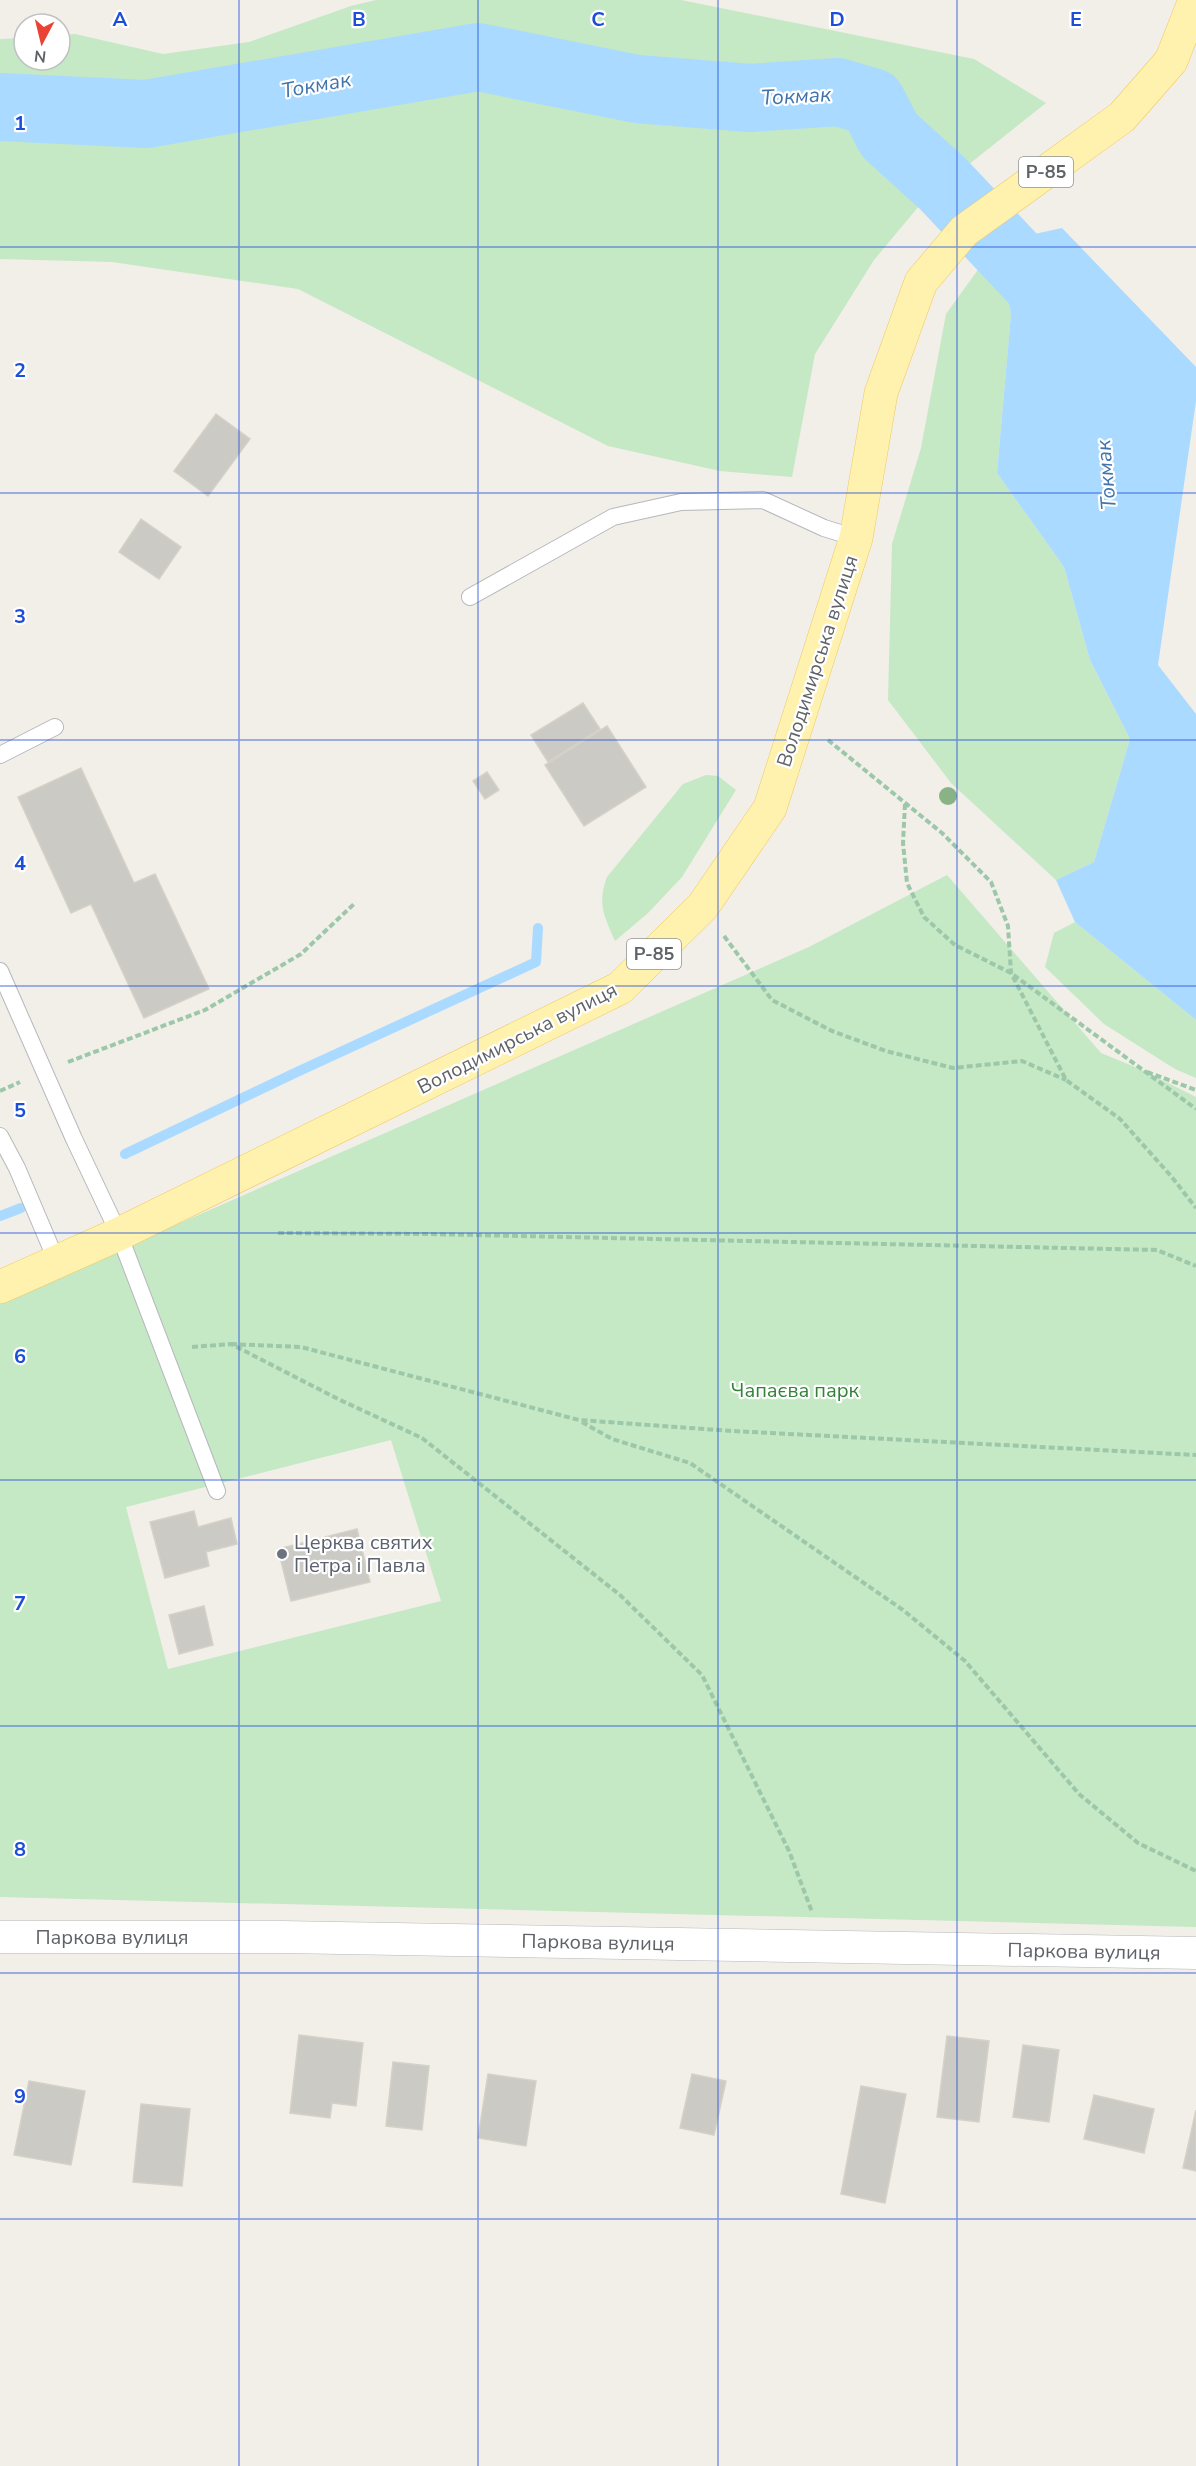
<svg xmlns="http://www.w3.org/2000/svg" width="1196" height="2466" font-family="'Nunito Sans',sans-serif">
  <rect width="100%" height="100%" fill="#f1efe8"/>
  <!-- green -->
  <path fill="#c5e8c5" fill-rule="evenodd" d="M376,0H681L974,59L1046,103L924,200L874,260L815,354L792,477L720,471L608,446L298,289L112,262L0,259V39L24,38V60H60V35L75,34L163,54L249,42L351,6Z
    M998,242L1011,314L997,473L1064,567L1090,660L1130,739L1094,862L1056,880L951,783L888,700L892,544L921,448L946,314Z
    M706,775L718,776L736,790L682,877L648,913L615,941C604,916 597,904 607,877L683,784Z
    M947,875L1101,1053L1140,1069L1196,1097V1927L0,1897V1302L809,947ZM391,1440L441,1601L168,1669L126,1507Z
    M1075,922L1196,1020V1078L1175,1069L1104,1024L1045,967L1054,933Z"/>
  <!-- water -->
  <path fill="#aadaff" d="M1062,228L1196,367V401L1158,665L1196,714V1020L1075,922L1056,880L1094,862L1130,739L1090,660L1064,567L997,473L1011,314L998,242Z"/>
  <g fill="none" stroke-linecap="round" stroke-linejoin="round">
    <!-- stream -->
    <path stroke="#aadaff" stroke-width="10" d="M125,1154L297,1072L536,962L538,928
      M0,1216L21,1208"/>
    <!-- river -->
    <path stroke="#aadaff" stroke-width="68" d="M0,107L146,114L478,57L637,89L750,98L838,92L872,102L889,135L943,184L1062,310"/>
  </g>
  <!-- building -->
  <path fill="#cccac5" stroke="#d6d1c6" stroke-width="1.5" d="M216,414L250,439L208,496L174,471Z
    M141,519L181,547L159,579L119,552Z
    M583,703L600,729L548,762L531,735Z
    M607,726L646,787L584,826L545,765Z
    M81,768L134,883L155,874L209,989L144,1018L91,904L71,913L18,797Z
    M487,772L499,790L485,799L473,781Z
    M194,1511L198,1527L231,1518L237,1544L206,1552L209,1566L165,1578L150,1522Z
    M357,1529L370,1582L291,1601L278,1549Z
    M204,1606L213,1645L179,1654L169,1615Z
    M299,2035L363,2043L356,2106L332,2103L330,2118L290,2113Z
    M947,2036L989,2041L979,2122L937,2117Z
    M1023,2045L1059,2050L1049,2122L1013,2117Z
    M393,2062L429,2066L422,2130L386,2126Z
    M488,2074L536,2081L526,2146L478,2138Z
    M692,2074L726,2081L714,2135L680,2128Z
    M29,2081L85,2091L71,2165L14,2155Z
    M861,2086L906,2094L885,2203L841,2194Z
    M1094,2095L1154,2109L1144,2153L1084,2139Z
    M141,2104L190,2109L182,2186L133,2182Z
    M1196,2110V2171L1183,2168Z"/>
  <g fill="none" stroke-linecap="round" stroke-linejoin="round">
    <!-- lane casing -->
    <g stroke="#b5b8bc" stroke-width="18">
      <path id="lane" d="M470,597L613,517L681,502L763,500L824,528L856,538
        M0,755L55,727
        M0,971L74,1139L119,1234L217,1491
        M0,1136L17,1168L57,1262"/>
    </g>
    <!-- street casing -->
    <g stroke="#b5b8bc" stroke-width="33">
      <path id="street" d="M0,1937H282L1196,1953"/>
    </g>
    <!-- primary casing -->
    <g stroke="#f2c960" stroke-width="34">
      <path id="primary" d="M0,1287L119,1234L620,988L703,906L770,808L856,538L881,393L921,282L964,231L1122,117L1171,61L1195,0"/>
    </g>
    <!-- path -->
    <path stroke="#9cc7a9" stroke-width="4" stroke-dasharray="6 3" stroke-linecap="butt" d="M828,740L942,833L991,882L1008,926L1011,973L1066,1080L1120,1119L1171,1176L1196,1208
      M905,804L903,843L907,883L924,917L955,945L1011,973L1196,1109
      M724,936L772,1000L832,1031L886,1051L953,1068L1022,1061L1066,1080
      M68,1062L205,1010L301,954L355,903
      M1147,1072L1196,1090
      M0,1091L20,1082
      M278,1233L428,1234L1157,1250L1196,1266
      M231,1344L301,1347L579,1420L732,1431L1196,1455
      M192,1347L231,1344L338,1399L422,1438L620,1595L702,1675L789,1851L812,1912
      M582,1422L612,1439L690,1463L903,1610L965,1661L1079,1794L1138,1843L1196,1871"/>
    <!-- lane -->
    <use href="#lane" stroke="#fff" stroke-width="16"/>
    <!-- street -->
    <use href="#street" stroke="#fff" stroke-width="32"/>
    <!-- primary -->
    <use href="#primary" stroke="#fff2af" stroke-width="33"/>
  </g>
  <!-- trees -->
  <circle fill="#89b387" cx="948" cy="796" r="9"/>
  <!-- grid -->
  <path fill="none" stroke="#1d4ed8" stroke-width="1.5" stroke-opacity="0.55" d="M239,0V2466M478,0V2466M718,0V2466M957,0V2466M0,247H1196M0,493H1196M0,740H1196M0,986H1196M0,1233H1196M0,1480H1196M0,1726H1196M0,1973H1196M0,2219H1196"/>
  <!-- markers -->
  <circle fill="#6b7280" stroke="#fff" stroke-width="2" cx="282" cy="1554" r="6"/>
  <g text-anchor="middle" stroke-width="4.5" stroke-linejoin="round" paint-order="stroke">
    <!-- shield labels -->
    <g fill="#fff" stroke="#8f9295" stroke-width="1.5">
      <rect x="1019" y="157" width="54" height="30" rx="4.5"/>
      <rect x="627" y="939" width="54" height="30" rx="4.5"/>
    </g>
    <g font-size="18" font-weight="bold" fill="#5f6368">
      <text x="1046" y="178">Р-85</text>
      <text x="654" y="960">Р-85</text>
    </g>
    <!-- street labels -->
    <g font-size="20" fill="#5f6368" stroke="#fff">
      <text transform="translate(817 661) rotate(-72)" y="7">Володимирська вулиця</text>
      <text transform="translate(517 1038) rotate(-27)" y="7">Володимирська вулиця</text>
      <text x="112" y="1944">Паркова вулиця</text>
      <text transform="translate(598 1942) rotate(1)" y="7">Паркова вулиця</text>
      <text transform="translate(1084 1951) rotate(1)" y="7">Паркова вулиця</text>
    </g>
    <!-- park labels -->
    <g font-size="20" fill="#348238" stroke="#fff">
      <text x="795" y="1397">Чапаєва парк</text>
    </g>
    <!-- worship labels -->
    <g font-size="20" fill="#5b616d" stroke="#fff" text-anchor="start">
      <text x="294" y="1549">Церква святих<tspan x="294" dy="23">Петра і Павла</tspan></text>
    </g>
    <!-- water labels -->
    <g font-size="21" font-style="italic" fill="#4174aa" stroke="#fff">
      <text transform="translate(316 85) rotate(-10)" y="7">Токмак</text>
      <text transform="translate(796 96) rotate(-3)" y="7">Токмак</text>
      <text transform="translate(1106 475) rotate(-95)" y="7">Токмак</text>
    </g>
  </g>
  <g font-size="20" text-anchor="middle" font-weight="bold" fill="#1d4ed8" stroke="#fff" stroke-width="4.5" stroke-linejoin="round" paint-order="stroke">
    <text x="120" y="26">A</text>
    <text x="359" y="26">B</text>
    <text x="598" y="26">C</text>
    <text x="837" y="26">D</text>
    <text x="1076" y="26">E</text>
    <text x="20" y="130">1</text>
    <text x="20" y="377">2</text>
    <text x="20" y="623">3</text>
    <text x="20" y="870">4</text>
    <text x="20" y="1117">5</text>
    <text x="20" y="1363">6</text>
    <text x="20" y="1610">7</text>
    <text x="20" y="1856">8</text>
    <text x="20" y="2103">9</text>
  </g>
  <!-- north arrow -->
  <g transform="translate(42 42) rotate(187)"><circle r="28" fill="#ffffff" stroke="#bfc1c3" stroke-width="1.5"/>
  <path d="M0-4.5L10 22L0 15L-10 22Z" fill="#ea4335"/>
  <text y="-9" font-size="16" font-weight="bold" text-anchor="middle" fill="#5f6368">N</text>
  </g>
</svg>
